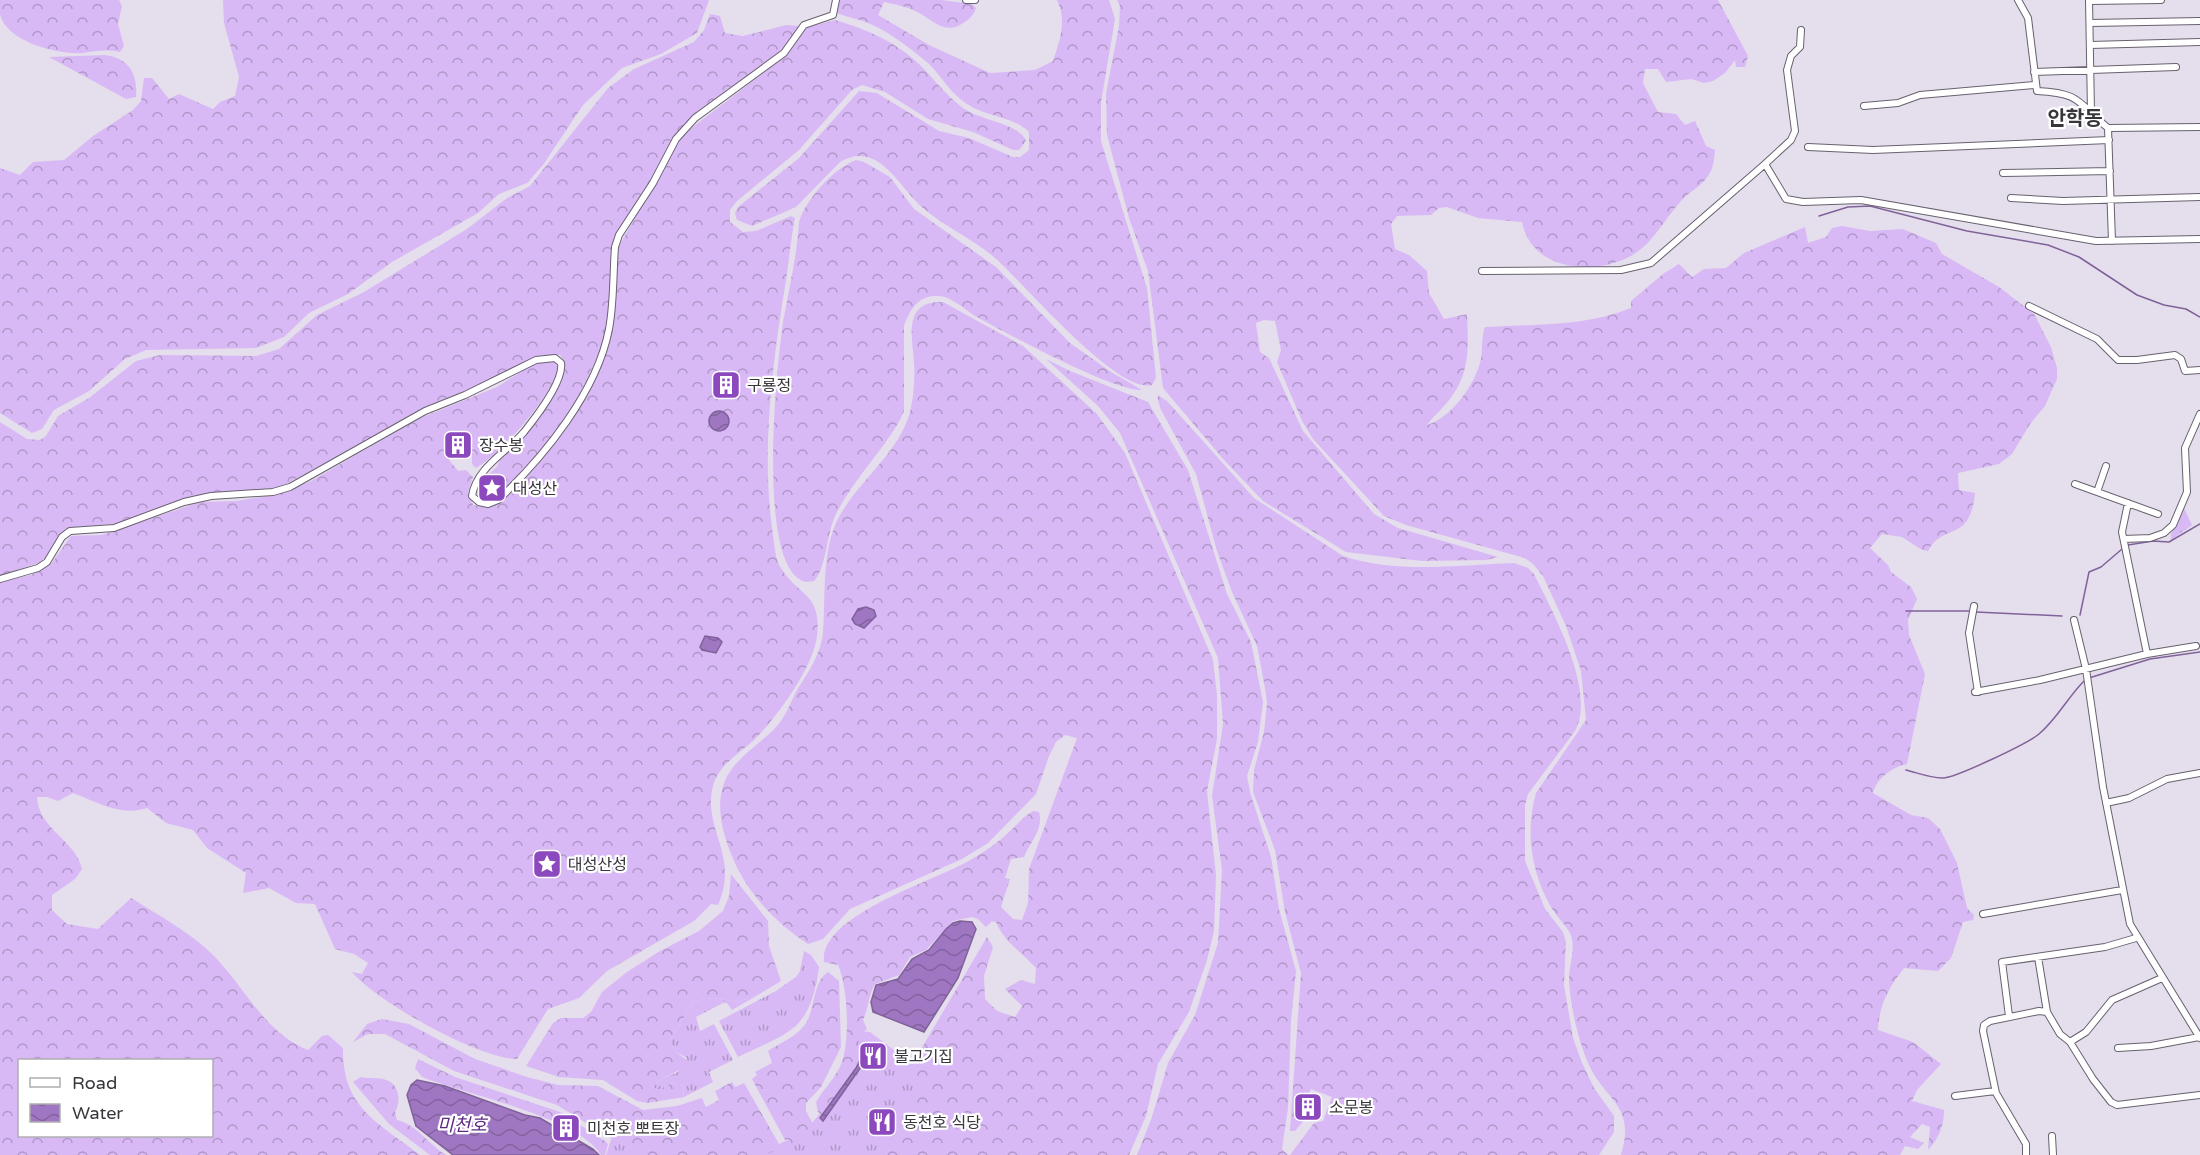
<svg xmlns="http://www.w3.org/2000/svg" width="2200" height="1155" font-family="'Varela Round','Noto Sans KR',sans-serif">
  <defs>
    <pattern id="grass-tufts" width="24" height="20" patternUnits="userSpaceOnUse" patternTransform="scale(1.5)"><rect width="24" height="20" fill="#d8b9f5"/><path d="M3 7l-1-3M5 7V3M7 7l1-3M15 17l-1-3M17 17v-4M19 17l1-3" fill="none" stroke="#b097c8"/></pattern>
    <pattern id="forest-crowns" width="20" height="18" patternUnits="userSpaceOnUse" patternTransform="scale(1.5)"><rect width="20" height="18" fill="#d8b9f5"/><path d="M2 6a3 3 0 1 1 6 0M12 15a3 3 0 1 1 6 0" fill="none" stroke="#b097c8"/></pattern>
    <pattern id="water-waves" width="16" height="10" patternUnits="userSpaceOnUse" patternTransform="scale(1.5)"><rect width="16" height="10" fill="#9f76c2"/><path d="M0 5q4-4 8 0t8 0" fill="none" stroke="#83629f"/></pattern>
  </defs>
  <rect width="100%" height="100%" fill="#e5deec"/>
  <!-- grass -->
  <path fill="url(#grass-tufts)" d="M2184,508L2192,525L2171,540V534Z
    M804,951L811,955L819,967C810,1033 788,1032 738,1057L719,1021L776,991L796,977L800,971Z
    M758,995L732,1010L727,1003H723L696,1017L700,1031L714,1024L733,1060L709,1072L713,1082L684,1097L683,1086L672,1083L658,1090L652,1087L663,1078L678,1072L687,1058L676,1052L669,1041L694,1001L713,998L737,1002Z
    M858,1031L870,1032L915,1066L920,1085L917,1107L891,1155H758C774,1146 794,1138 808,1127C830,1107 850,1059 858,1031Z
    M612,1137L654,1155H606Z"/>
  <!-- forest -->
  <path fill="url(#forest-crowns)" fill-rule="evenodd" d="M0,0H119L122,6L118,24L124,46L120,52C106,49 96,51 83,53C59,55 6,42 0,14C0,10 0,4 0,0Z
    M223,0H709L697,33L661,54L622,68L583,105L543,165L527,183L499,194L478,213L392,262L348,294L309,313L284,337L256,348L146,350L125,359L89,391L54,410L42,429L32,433L0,413V168L20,175L33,162L64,160L93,136L133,110L141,101L144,78H152L169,99L179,94L213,109L220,102L235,96L239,77L224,23Z
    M839,0H941L972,4L976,8C972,18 968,20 960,25C942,35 929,16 913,10C904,6 893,4 884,2L878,15L929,45L990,73L1035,70L1053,61C1060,40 1067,20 1057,0H1109L1115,19L1101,102V141L1147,288L1156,378L1152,385C1117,395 1021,280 995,258C973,239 945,227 923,208C899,188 879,139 840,162L796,207L752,226L737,220L735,213L738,207L799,158L859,91L877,93L939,131L969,138L1013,157H1020L1029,150V132C1013,116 986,117 967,104C951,94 942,77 929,64C911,49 890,32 868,23C858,19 847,17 837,13Z
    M1117,0H1718L1748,56L1745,67H1736L1735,60L1725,73L1713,81L1704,83L1691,79L1666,82L1658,69H1645L1643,83L1658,112L1676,114L1685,125L1695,121L1706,146L1715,150C1714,162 1713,171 1705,180C1700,186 1693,190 1687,195C1668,212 1655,243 1631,256C1593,276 1532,271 1522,222L1478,218L1447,207L1439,208L1431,215L1397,216L1391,224L1395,249L1409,255L1427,271L1429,293L1444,319L1467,314C1468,344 1471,370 1452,396C1445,407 1434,415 1427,425C1452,417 1475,385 1481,359C1483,347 1481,338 1485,327C1535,324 1584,327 1631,308V301L1663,274L1679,264L1692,277L1704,269L1726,268L1744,253L1805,227L1808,243L1826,237L1832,228L1842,226L1870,231L1903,229L1924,238L1936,243L1942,254L1999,287L2034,314L2051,347L2057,368V379L2045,406L2030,424L2012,454L1999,464L1958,473L1959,490L1975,493C1970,544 1943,522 1928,551L1922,550L1902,537L1882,534L1870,548L1888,565L1891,572L1911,587L1917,599L1908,620L1909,635L1925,674L1907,764C1892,767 1877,778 1873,793L1911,815L1928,818L1940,829L1957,863L1967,908L1974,915L1973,920L1963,922L1951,958L1938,971L1904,968C1889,987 1879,1005 1878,1030L1913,1042L1941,1064L1917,1090L1912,1101L1944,1110C1944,1126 1939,1138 1928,1150L1930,1127L1922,1124L1910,1137L1924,1143L1918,1149L1905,1146L1900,1155H1621C1637,1102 1602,1101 1586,1058C1577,1035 1571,1007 1569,982C1568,966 1577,948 1570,933C1565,924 1556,916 1551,907C1531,872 1525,831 1536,793L1586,720L1581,671L1566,626L1543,576L1533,564L1525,558L1406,525L1384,516L1313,439L1302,421L1277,362L1281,350L1275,321L1264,320L1256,323L1260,352L1269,358L1303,431L1374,514L1398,528L1498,557L1486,560L1422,561L1346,552L1263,501L1224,460L1163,388L1148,271L1129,218L1107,135L1106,93L1119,26L1120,6Z
    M710,14L720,16L725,33L743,36L786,25L799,26L788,44L775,55L704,107L688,122L665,156L617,234L607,324L602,346L587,379L570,413L556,434L500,494L492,500L479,499L475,492L478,483L497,467L501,456L525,435L561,383L565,363L560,355H543L484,383L432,404L281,487L193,497L114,524L69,528L61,534L50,555L38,563L0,576V422L27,439L40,440L46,436L58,416L89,398L136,361L160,355L256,356L279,349L317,315L364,292L467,229L507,198L530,186L608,88L634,69L694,42L704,30Z
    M835,20C869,30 899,43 924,69C936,82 948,97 963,108C981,121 1019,123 1026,141L1019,150H1013L973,132L928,119L885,92L862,85L852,90L799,150L737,201L730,210V222L743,232L756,231L791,216L795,218C791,238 789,260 786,280C772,366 760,455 774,542C775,550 776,561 781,568C798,596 822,593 817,636C813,668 777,717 754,740C739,754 719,764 713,786C702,829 740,855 718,905L711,904L694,921L607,971L579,998L548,1009L517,1059C479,1059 377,1002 352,972L362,974L368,963L354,954L335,949L315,904L296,903L269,888L243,893L246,873L207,848L193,830L166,823L147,808C121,817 97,802 73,793L58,801L47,797H37C38,829 76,840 82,869L75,879L52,895V910L67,924L98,929L131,898C158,915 188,931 211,953C244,985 263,1032 308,1050L322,1036L328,1035L343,1048C342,1108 378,1122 420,1155H0V582L31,575L51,564L71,536L102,535L200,502L237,501L279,494L311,481L418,419L497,387L538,361L547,360L555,362L558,368C553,395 501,454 476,468L472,464V445L462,433L445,445L446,456L458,471L466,470L473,477L468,492L473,505L489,508L511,493L569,425L593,380L608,348L612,329L619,246L681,136L783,58L805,28ZM20,1060H212V1136H20Z
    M105,55C129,58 138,74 136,97L126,99L49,57Z
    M856,160L864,162L890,177L914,209L996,267L1070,343L1111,372L1142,390C1114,392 1004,332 975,316C964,309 952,297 939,296C920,294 910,309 904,326V411L900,420C881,453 852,481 835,516C827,533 826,569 814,581L806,582C755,571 777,364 783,322C789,289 797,256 799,222C806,199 833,169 856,160Z
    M943,302L1023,346L1097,414L1125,453L1213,660L1217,695V739L1207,791L1216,876L1214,931L1207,960L1189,1012L1158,1064L1146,1116L1129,1155H884C900,1120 931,1113 910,1068L987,937L993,947L984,976L985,999L997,1011L1015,1017L1022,1006L1005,989L1021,980L1035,984L1036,968C1022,952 1004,942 996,922L992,921L986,927L978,919L972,917L953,921L926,950L910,957L899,975L875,984C868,996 869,1007 863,1020L867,1029L858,1036L853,1054L859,1061L856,1067L822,1115L818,1112L816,1102C824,1088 836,1078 842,1062C850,1039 848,987 838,965L824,962C819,914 939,880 972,859C985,851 998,843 1009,832C1017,825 1024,816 1033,811L1039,812C1044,829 1030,842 1024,857L1011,859L1005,878L1010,879L1001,907L1013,919L1022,920L1028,903L1029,869L1077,738L1065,735L1056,742L1049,756L1036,794L988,843L962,859L850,909L823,939L808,944C776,923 746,892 732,856C720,827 712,793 734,766C747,751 764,740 777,726C785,717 790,704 795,694C807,673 820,657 823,633C826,596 821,550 839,517C859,480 899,453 910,412C914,395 915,380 914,362C912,336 903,300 943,302Z
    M1046,359L1070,371L1148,402L1188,470L1227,594L1251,642L1263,702L1258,742L1247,776L1250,792L1271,857L1279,909L1296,971L1291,1021L1288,1108L1282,1149L1288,1155H1137L1152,1117L1168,1063L1195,1015L1218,943L1222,870L1212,796L1223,724L1218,658L1120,433L1098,406Z
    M1157,395L1167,401L1254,498L1343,556C1396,574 1458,565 1514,563L1528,568L1534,574C1552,611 1597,691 1575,731L1528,794L1525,805V861L1545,909L1563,932L1566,942L1564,985L1573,1038L1582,1063L1594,1088L1614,1116V1132L1599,1155H1290L1314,1123L1323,1121L1332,1097L1311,1089L1300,1111L1306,1118L1295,1131H1290L1301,973L1285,912L1275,850L1253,792L1254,770L1264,732L1267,703L1265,688L1257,646L1232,592L1217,551L1196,474L1160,408Z
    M731,874L768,921L769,946L781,981L758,995L737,1002L713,998L694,1001L669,1041L676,1052L692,1064L663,1078L652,1087L658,1090L672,1083L683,1086L684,1097L648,1103L637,1101L603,1080L559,1077L526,1066L553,1023L561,1018H583L591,1012L602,992L627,972L660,951L699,931L723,911L729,896Z
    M828,972L839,981L841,1047L821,1087L806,1103V1111L814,1126L812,1129L791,1144L788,1139L785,1140L752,1079L757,1075L755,1072L772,1063L768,1051C780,1043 798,1036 806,1023C815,1009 813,981 828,972Z
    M382,1019L409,1024L475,1059L527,1077L558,1085L598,1086L643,1110L677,1106L702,1098L706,1107L719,1100L715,1091L732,1082L735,1087L744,1083L779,1144L776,1146L778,1149L765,1155H649L622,1145L557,1105L454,1071L385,1034H368L353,1042L367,1024Z
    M418,1059L455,1077L560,1112L605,1141L608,1144L605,1155H601C579,1117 464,1094 422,1077L415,1068Z
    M361,1077C369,1079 379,1077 386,1080C400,1084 401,1102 395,1112L397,1120C417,1125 428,1144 446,1155H430L389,1124L353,1082Z"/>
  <!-- water -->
  <path fill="url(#water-waves)" stroke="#80629a" stroke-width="1.5" d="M709 421a10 10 0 1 1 20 0a10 10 0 1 1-20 0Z
    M866,607L874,610L876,616L864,628L855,624L852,619L858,609Z
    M705,636L718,638L722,642L716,653L702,650L700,647Z
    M960,921L972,922L976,929L958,978L924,1032L873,1012L871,1002L876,985L898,979L912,959L929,950L946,929L953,923Z
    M866,1047L868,1048L861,1067L823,1121L820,1118L856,1068Z
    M417,1080L445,1086L525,1115L540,1118L593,1149L599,1155H453L416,1126L407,1095L411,1085Z"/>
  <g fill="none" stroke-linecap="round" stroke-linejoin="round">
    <!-- stream -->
    <path stroke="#80629a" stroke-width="1.5" d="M1819,216L1848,207L1870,206L1967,231L2048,245L2079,257L2137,295L2164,305L2186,309L2200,317
      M2128,545L2153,541L2169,542L2200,524
      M1906,611H1971
      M1976,612L2062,616
      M2080,615L2089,572L2101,567L2122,549
      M2089,678L2150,659L2200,652
      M1906,770C1918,773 1930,778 1942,778C1954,779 2028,743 2039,734C2057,719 2068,697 2084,681"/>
    <!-- minor casing -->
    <g stroke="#68616e" stroke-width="8">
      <path id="minor" d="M966,0H975
        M2018,0L2028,18L2037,91C2081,93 2077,102 2108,128L2112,241
        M2089,0L2091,112
        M2089,1L2161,0
        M2090,23L2200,21
        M1801,30L1800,47L1791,56L1787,70L1795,131L1791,140L1765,164L1786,199L1803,202L1861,200L2096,241L2200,239
        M2090,45L2200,42
        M2034,72L2176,67
        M1864,106L1898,103L1920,95L2035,85
        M2108,128L2200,127
        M1808,147L1873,150L2109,140
        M2003,173L2110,171
        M2011,198L2063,201L2200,197
        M1482,271L1621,270L1651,263L1765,164
        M2029,306L2097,339L2118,360H2137L2175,355L2181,359L2185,371L2200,370
        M2075,484L2158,514
        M2097,492L2106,466
        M2128,503L2122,532L2147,654
        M2124,539L2150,538L2164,533L2173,525L2187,492L2185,448L2200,414
        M0,579L38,568L47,562L62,537L70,531L114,528L184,502L211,496L273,492L290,487L425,411L465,395L536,360L555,358L561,363C564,381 536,417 524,432C507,452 476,468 472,496L479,502L488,504L498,500C544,457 597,392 609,329C614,303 613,273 615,247L619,235L653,183L676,139L695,118L784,53L804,25L833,15L836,0
        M1974,606L1969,633L1978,692
        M2074,620L2086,669L2103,787L2130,924L2200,1038
        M1975,692L2040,680L2147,654L2196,646
        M2106,803L2129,798L2167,779L2200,773
        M1983,914L2122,890
        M2038,957L2047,1012
        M2009,1016L2002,962L2105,947L2136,938
        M2070,1042L2086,1032L2112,1000L2162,978
        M2118,1048L2151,1046L2199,1037
        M1955,1096L1995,1091
        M2052,1136L2053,1155
        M2026,1155V1144L1996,1093L1983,1031L1984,1025L1990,1021L2039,1011L2047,1012L2060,1034L2070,1042L2093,1079L2111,1102L2117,1105L2200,1095"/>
    </g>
    <!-- minor -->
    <use href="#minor" stroke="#fff" stroke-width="6"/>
  </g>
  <!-- icons -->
  <defs>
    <g id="building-square" transform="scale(1.5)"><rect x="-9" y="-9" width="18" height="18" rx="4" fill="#8c49bd" stroke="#fff"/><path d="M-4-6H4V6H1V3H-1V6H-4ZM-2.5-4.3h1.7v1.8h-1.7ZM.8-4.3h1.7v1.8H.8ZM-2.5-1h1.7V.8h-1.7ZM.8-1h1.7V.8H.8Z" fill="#fff"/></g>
    <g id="sight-square" transform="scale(1.5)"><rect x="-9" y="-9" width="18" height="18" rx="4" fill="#8c49bd" stroke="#fff"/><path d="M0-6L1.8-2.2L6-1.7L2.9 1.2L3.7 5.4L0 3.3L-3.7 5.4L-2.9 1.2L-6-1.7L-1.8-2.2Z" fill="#fff"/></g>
    <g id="restaurant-square" transform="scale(1.5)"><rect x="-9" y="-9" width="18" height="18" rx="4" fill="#8c49bd" stroke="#fff"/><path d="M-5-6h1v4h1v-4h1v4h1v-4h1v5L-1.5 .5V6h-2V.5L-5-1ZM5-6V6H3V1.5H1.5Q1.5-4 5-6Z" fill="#fff"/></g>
  </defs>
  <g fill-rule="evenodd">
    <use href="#building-square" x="726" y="385"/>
    <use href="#building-square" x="458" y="445"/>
    <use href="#sight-square" x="492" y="488"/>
    <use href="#sight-square" x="547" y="864"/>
    <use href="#restaurant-square" x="873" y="1056"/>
    <use href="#building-square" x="1308" y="1107"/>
    <use href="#restaurant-square" x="882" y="1122"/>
    <use href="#building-square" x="566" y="1128"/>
  </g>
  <g text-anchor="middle" stroke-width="4.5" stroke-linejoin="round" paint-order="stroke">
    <!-- poi labels -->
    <g font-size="16" fill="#38353b" stroke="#fff" text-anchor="start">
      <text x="747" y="391">구룡정</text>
      <text x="479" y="451">장수봉</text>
      <text x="513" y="494">대성산</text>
      <text x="568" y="870">대성산성</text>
      <text x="894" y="1062">불고기집</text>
      <text x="1329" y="1113">소문봉</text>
      <text x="903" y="1128">동천호 식당</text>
      <text x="587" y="1134">미천호 뽀트장</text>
    </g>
    <!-- water labels -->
    <g font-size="18" font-style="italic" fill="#5e2983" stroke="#fff">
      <text x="462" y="1131">미천호</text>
    </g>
    <!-- quarter labels -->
    <g font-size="20" font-weight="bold" fill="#38353b" stroke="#fff">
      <text x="2075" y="125">안학동</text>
    </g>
  </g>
  <!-- legend -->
  <rect x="18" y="1059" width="195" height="78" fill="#ffffff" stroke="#afaeb1" stroke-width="1.5"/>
  <rect x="30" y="1078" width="30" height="9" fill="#ffffff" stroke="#afaeb1" stroke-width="1.5"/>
  <text x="72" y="1089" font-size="18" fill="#38353b">Road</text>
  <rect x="30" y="1104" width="30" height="18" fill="url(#water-waves)" stroke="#afaeb1" stroke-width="1.5"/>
  <text x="72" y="1119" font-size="18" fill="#38353b">Water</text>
</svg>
